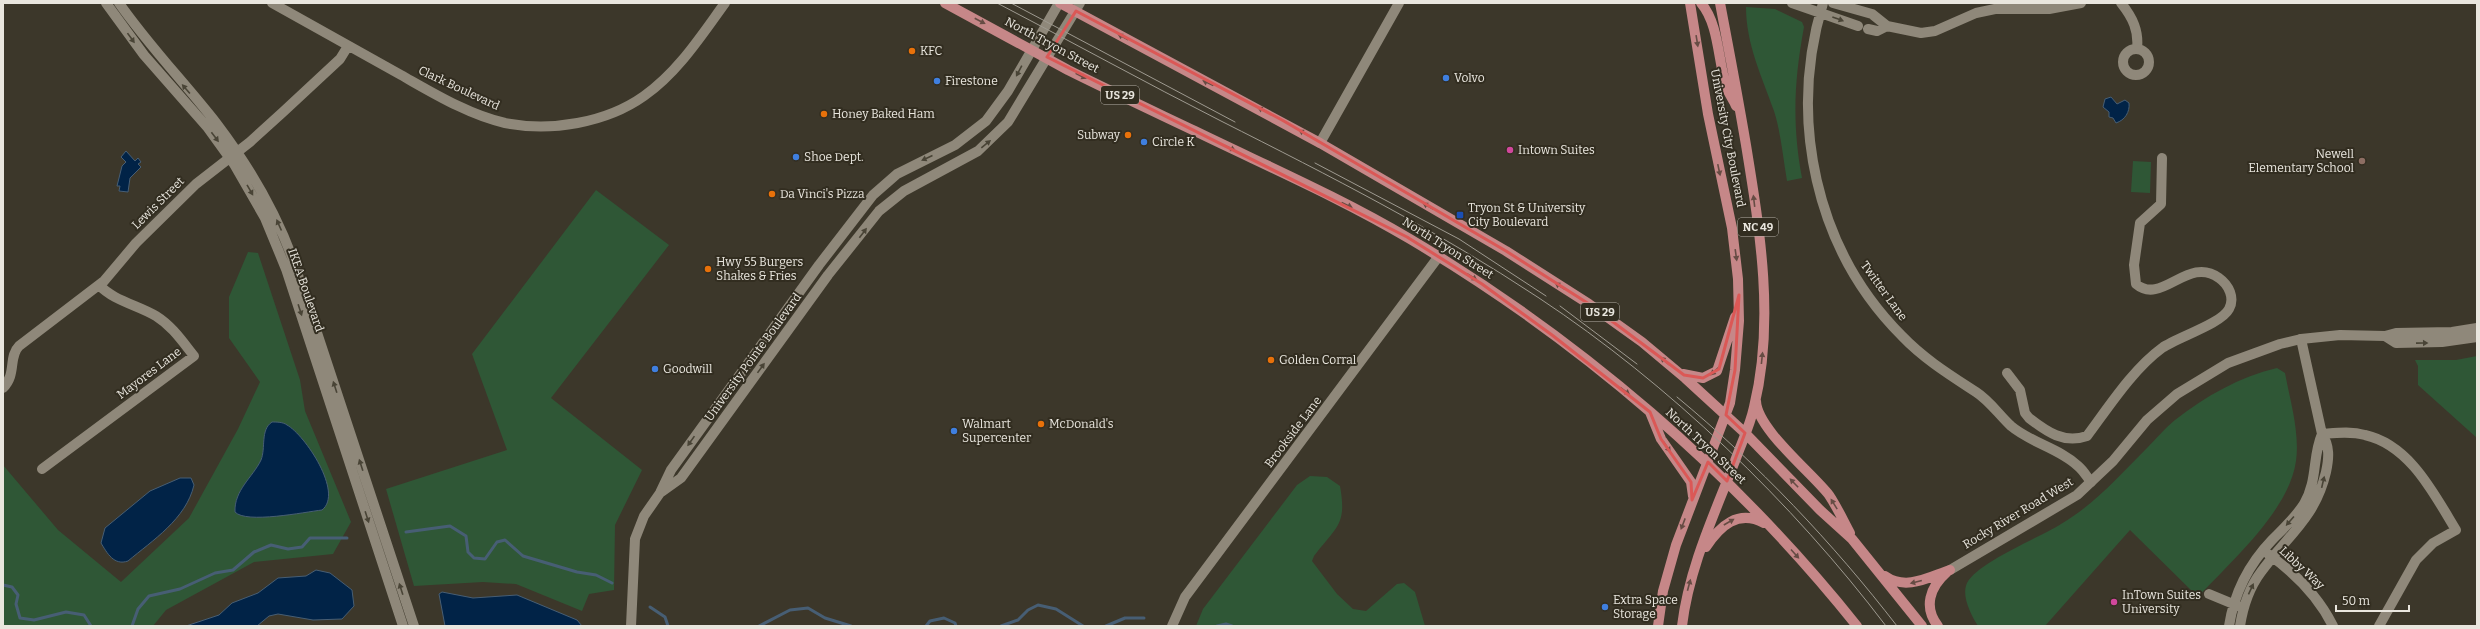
<svg xmlns="http://www.w3.org/2000/svg" width="2480" height="629" font-family="Bitter,serif">
  <rect width="100%" height="100%" fill="#3c372a"/>
  <!-- green -->
  <path fill="#2f5736" d="M1746,7L1775,9L1802,22L1804,27C1794,81 1792,124 1802,178L1787,181C1783,158 1781,133 1774,111C1762,77 1746,44 1746,7Z
    M2133,161L2151,162L2150,193L2131,192Z
    M596,190L669,245L551,398L642,470L615,525L614,590L589,594L582,611L516,584L483,582L414,586L386,489L507,450L472,354Z
    M248,252L258,253L300,380L305,411L351,522L333,554L254,562L166,610L153,626H3V465L58,530L121,582L189,518L238,429L260,382L229,338V297Z
    M2477,356V438L2418,385V366L2415,360H2456Z
    M2277,368L2285,373C2290,400 2300,433 2296,461C2289,511 2231,561 2198,597L2130,530L2045,626H1978C1971,615 1961,596 1967,583C1978,562 2039,538 2061,524C2095,504 2120,475 2147,448C2156,439 2165,428 2175,420C2206,396 2239,377 2277,368Z
    M1310,476L1327,477L1340,486C1347,525 1337,526 1314,556L1312,561L1337,594L1353,609L1366,611L1397,584L1404,583L1415,592L1425,626H1196L1203,609L1297,485Z"/>
  <!-- water -->
  <path fill="#012347" stroke="#475e74" d="M2111,97L2117,104L2125,100L2129,103C2130,112 2125,120 2116,123L2113,118L2109,117V112L2103,107L2105,99Z
    M126,151L135,161L138,158L141,162L138,164L141,167L130,178L128,192L119,191L120,186H117L122,166L126,162L121,157Z
    M272,422C277,422 283,422 287,425C305,435 344,493 322,510C305,512 246,524 235,512C234,490 253,477 261,460C266,448 260,430 272,422Z
    M180,478H191L194,485C186,519 153,540 128,561C114,566 107,553 101,543L105,528L150,491Z
    M316,570L330,573L352,590L354,606L342,619L313,620L278,614L269,616L257,626H186L219,615L232,603L258,593L278,578L306,576Z
    M442,592L473,598L517,595L577,620L582,626H445L439,594Z"/>
  <g fill="none" stroke-linecap="round" stroke-linejoin="round">
    <!-- stream -->
    <path stroke="#475e74" stroke-width="3" d="M406,532L450,526L466,536L468,552L474,558L485,559L497,542L505,540L523,556L577,572L596,575L612,583
      M3,585L12,587L18,595L16,604L20,618L34,620L66,612L84,615L91,626
      M650,607L665,617L668,626
      M132,626L138,609L149,596L180,589L215,573L233,570L254,552L271,545L288,549L302,547L310,538H347
      M759,626L790,610L808,608L825,618L851,626
      M926,626L930,621L944,618L955,623L956,626
      M1001,626L1018,620L1028,610L1038,605L1056,609L1083,626
      M1106,626L1125,618H1144
      M1217,626L1226,624L1232,626"/>
    <!-- minor -->
    <path stroke="#8f887a" stroke-width="10" d="M272,3C315,27 358,51 401,75C433,93 469,115 505,123C551,132 606,123 644,96C678,72 701,36 725,3
      M1792,3L1858,26
      M1823,3C1788,119 1815,249 1902,336C1924,359 1950,375 1976,392C1990,401 1999,415 2011,426C2031,443 2059,448 2078,466C2083,470 2087,477 2091,482
      M1833,3L1872,14L1887,26L1921,33L1935,31L1976,13L1995,9H2049L2081,3
      M2121,3C2133,18 2139,31 2137,49
      M1868,29L1877,31L1887,26
      M2123 62a13 13 0 1 1 26 0a13 13 0 1 1-26 0Z
      M1320,143L1399,3
      M2007,373L2020,390L2025,413L2029,418C2047,432 2064,444 2087,436C2108,408 2133,369 2162,348C2178,337 2221,324 2229,309C2235,298 2229,285 2219,278C2188,255 2162,306 2136,284L2134,265L2140,223L2161,204L2162,158
      M3,388C17,374 8,357 19,346L104,281L136,243L196,184L250,142L283,112L340,59L348,46
      M2322,434C2336,433 2351,431 2365,435C2410,445 2434,494 2456,530L2433,543L2416,560L2379,626
      M42,469L194,356C182,341 172,326 156,316C138,305 114,301 99,285
      M2268,554C2295,573 2318,596 2333,626
      M2209,594L2238,606
      M1172,626L1185,597L1439,256
      M2229,626C2234,594 2249,564 2272,540C2283,529 2295,518 2304,504C2318,480 2312,457 2322,434
      M2240,626C2243,607 2249,588 2261,572C2287,536 2315,519 2326,472C2329,458 2330,446 2322,434L2301,339"/>
    <!-- tertiary -->
    <path stroke="#8f887a" stroke-width="10" d="M106,3L144,55L208,128L234,164L265,218L286,269L403,626
      M119,3C149,46 185,83 217,124C248,165 274,209 292,257L414,626
      M2385,336L2396,343L2442,342L2477,337
      M660,493L681,478L828,275L879,211L904,191L978,151L1008,122L1080,3
      M1950,570L2077,495L2113,461L2147,420L2177,394L2228,363L2280,344L2301,339L2340,335L2385,336L2396,333L2452,332L2477,328
      M631,626L635,539L644,516L660,493L671,470L819,265L873,195L897,174L955,145L986,121L1008,91L1059,3"/>
    <!-- primary -->
    <path stroke="#c68788" stroke-width="10" d="M945,3C986,25 1027,48 1068,70C1110,91 1153,111 1195,131C1267,166 1341,198 1410,239C1580,340 1734,472 1857,626
      M1060,3L1320,143L1506,251L1589,304L1642,342L1685,378L1745,433L1820,510L1852,539L1922,626
      M1701,3C1719,24 1718,61 1726,86C1728,93 1733,99 1736,106
      M1683,374L1703,378L1717,371L1735,317
      M1756,401C1757,429 1811,472 1829,495C1837,507 1843,520 1850,533
      M1650,412L1661,439L1691,482L1693,496
      M1706,547C1720,526 1738,509 1764,523
      M1885,576C1906,591 1929,577 1950,570
      M1658,626L1663,591L1676,545L1730,403L1735,370L1739,321L1738,279L1732,228L1708,114L1690,3
      M1682,626C1689,568 1714,515 1735,461C1741,444 1750,426 1754,407C1775,321 1760,231 1746,145C1738,98 1729,50 1720,3
      M1938,626C1923,607 1930,587 1947,572"/>
    <!-- tram -->
    <path stroke="#9e9a90" stroke-width="1" d="M997,3C1072,42 1146,83 1221,121C1330,176 1438,231 1539,298C1669,384 1792,502 1886,626
      M1011,3L1235,122
      M1315,163L1459,239L1546,296
      M1560,306L1637,364
      M1677,397C1758,464 1833,543 1897,626"/>
  </g>
  <!-- one-way arrows -->
  <defs><path id="oneway-solid" d="M-6-.8H1V-3.2L6.5 0L1 3.2V.8H-6Z"/></defs>
  <g fill="#494436">
    <use href="#oneway-solid" transform="translate(1838 19) rotate(20)"/>
    <use href="#oneway-solid" transform="translate(131 38) rotate(54)"/>
    <use href="#oneway-solid" transform="translate(1019 71) rotate(118)"/>
    <use href="#oneway-solid" transform="translate(186 89) rotate(-131)"/>
    <use href="#oneway-solid" transform="translate(215 137) rotate(53)"/>
    <use href="#oneway-solid" transform="translate(986 144) rotate(-39)"/>
    <use href="#oneway-solid" transform="translate(927 158) rotate(156)"/>
    <use href="#oneway-solid" transform="translate(250 190) rotate(60)"/>
    <use href="#oneway-solid" transform="translate(279 225) rotate(-114)"/>
    <use href="#oneway-solid" transform="translate(863 233) rotate(-53)"/>
    <use href="#oneway-solid" transform="translate(300 310) rotate(72)"/>
    <use href="#oneway-solid" transform="translate(2422 343) rotate(-1)"/>
    <use href="#oneway-solid" transform="translate(761 368) rotate(-54)"/>
    <use href="#oneway-solid" transform="translate(335 387) rotate(-108)"/>
    <use href="#oneway-solid" transform="translate(691 441) rotate(125)"/>
    <use href="#oneway-solid" transform="translate(361 465) rotate(-108)"/>
    <use href="#oneway-solid" transform="translate(2323 482) rotate(-77)"/>
    <use href="#oneway-solid" transform="translate(367 517) rotate(72)"/>
    <use href="#oneway-solid" transform="translate(2290 521) rotate(131)"/>
    <use href="#oneway-solid" transform="translate(401 589) rotate(-108)"/>
    <use href="#oneway-solid" transform="translate(2251 589) rotate(-65)"/>
  </g>
  <g fill="#664c44">
    <use href="#oneway-solid" transform="translate(980 21) rotate(28)"/>
    <use href="#oneway-solid" transform="translate(1123 37) rotate(-151)"/>
    <use href="#oneway-solid" transform="translate(1697 41) rotate(81)"/>
    <use href="#oneway-solid" transform="translate(1081 76) rotate(26)"/>
    <use href="#oneway-solid" transform="translate(1208 83) rotate(-154)"/>
    <use href="#oneway-solid" transform="translate(1263 110) rotate(-153)"/>
    <use href="#oneway-solid" transform="translate(1304 133) rotate(-150)"/>
    <use href="#oneway-solid" transform="translate(1230 148) rotate(26)"/>
    <use href="#oneway-solid" transform="translate(1719 170) rotate(78)"/>
    <use href="#oneway-solid" transform="translate(1754 201) rotate(-97)"/>
    <use href="#oneway-solid" transform="translate(1347 205) rotate(26)"/>
    <use href="#oneway-solid" transform="translate(1428 206) rotate(-150)"/>
    <use href="#oneway-solid" transform="translate(1736 255) rotate(82)"/>
    <use href="#oneway-solid" transform="translate(1472 277) rotate(33)"/>
    <use href="#oneway-solid" transform="translate(1560 286) rotate(-147)"/>
    <use href="#oneway-solid" transform="translate(1762 358) rotate(-84)"/>
    <use href="#oneway-solid" transform="translate(1665 361) rotate(-140)"/>
    <use href="#oneway-solid" transform="translate(1715 371) rotate(137)"/>
    <use href="#oneway-solid" transform="translate(1625 391) rotate(37)"/>
    <use href="#oneway-solid" transform="translate(1667 447) rotate(56)"/>
    <use href="#oneway-solid" transform="translate(1794 483) rotate(-134)"/>
    <use href="#oneway-solid" transform="translate(1834 504) rotate(-122)"/>
    <use href="#oneway-solid" transform="translate(1729 522) rotate(-30)"/>
    <use href="#oneway-solid" transform="translate(1683 524) rotate(111)"/>
    <use href="#oneway-solid" transform="translate(1795 554) rotate(48)"/>
    <use href="#oneway-solid" transform="translate(1916 582) rotate(166)"/>
    <use href="#oneway-solid" transform="translate(1689 585) rotate(-75)"/>
  </g>
  <!-- marked area -->
  <path fill="none" stroke="#db5856" stroke-width="3" stroke-linejoin="round" d="M1076,11L1282,120L1506,251L1589,304L1684,375L1703,378L1719,369L1739,295L1735,370L1726,415L1745,433L1727,481L1708,462L1692,500L1691,482L1661,439L1650,412L1552,335L1482,284L1407,237L1047,57Z"/>
  <!-- markers -->
  <g fill="#e8710a" stroke="#322d20" stroke-width="1.5">
    <circle cx="912" cy="51" r="4"/>
    <circle cx="824" cy="114" r="4"/>
    <circle cx="1128" cy="135" r="4"/>
    <circle cx="772" cy="194" r="4"/>
    <circle cx="708" cy="269" r="4"/>
    <circle cx="1271" cy="360" r="4"/>
    <circle cx="1041" cy="424" r="4"/>
  </g>
  <g fill="#3f7fe0" stroke="#322d20" stroke-width="1.5">
    <circle cx="1446" cy="78" r="4"/>
    <circle cx="937" cy="81" r="4"/>
    <circle cx="1144" cy="142" r="4"/>
    <circle cx="796" cy="157" r="4"/>
    <circle cx="655" cy="369" r="4"/>
    <circle cx="954" cy="431" r="4"/>
    <circle cx="1605" cy="607" r="4"/>
  </g>
  <g fill="#d1479c" stroke="#322d20" stroke-width="1.5">
    <circle cx="1510" cy="150" r="4"/>
    <circle cx="2114" cy="602" r="4"/>
  </g>
  <circle fill="#8d6e63" stroke="#322d20" stroke-width="1.5" cx="2362" cy="161" r="4"/>
  <rect fill="#1a4fb4" stroke="#322d20" stroke-width="1.5" x="1456" y="211" width="8" height="8" rx="2"/>
  <g text-anchor="middle" stroke-width="4" stroke-linejoin="round" paint-order="stroke">
    <!-- shield labels -->
    <g fill="#322d20" stroke="#b2aea5" stroke-width="1">
      <rect x="1101" y="86" width="38" height="18" rx="3"/>
      <rect x="1738" y="218" width="40" height="18" rx="3"/>
      <rect x="1581" y="303" width="38" height="18" rx="3"/>
    </g>
    <g font-size="11" font-weight="bold" fill="#e9e6de">
      <text x="1120" y="99">US 29</text>
      <text x="1758" y="231">NC 49</text>
      <text x="1600" y="316">US 29</text>
    </g>
    <!-- street labels -->
    <g font-size="12" fill="#e9e6de" stroke="#322d20">
      <text transform="translate(1052 45) rotate(28)" y="4">North Tryon Street</text>
      <text transform="translate(459 88) rotate(25)" y="4">Clark Boulevard</text>
      <text transform="translate(1728 138) rotate(79)" y="4">University City Boulevard</text>
      <text transform="translate(158 203) rotate(-45)" y="4">Lewis Street</text>
      <text transform="translate(1448 248) rotate(32)" y="4">North Tryon Street</text>
      <text transform="translate(306 290) rotate(71)" y="4">IKEA Boulevard</text>
      <text transform="translate(1884 291) rotate(54)" y="4">Twitter Lane</text>
      <text transform="translate(753 357) rotate(-54)" y="4">University Pointe Boulevard</text>
      <text transform="translate(149 373) rotate(-37)" y="4">Mayores Lane</text>
      <text transform="translate(1293 432) rotate(-53)" y="4">Brookside Lane</text>
      <text transform="translate(1706 446) rotate(43)" y="4">North Tryon Street</text>
      <text transform="translate(2018 513) rotate(-31)" y="4">Rocky River Road West</text>
      <text transform="translate(2302 568) rotate(43)" y="4">Libby Way</text>
    </g>
    <!-- poi labels -->
    <g font-size="12" fill="#e9e6de" stroke="#322d20" text-anchor="start">
      <text x="920" y="55">KFC</text>
      <text x="1454" y="82">Volvo</text>
      <text x="945" y="85">Firestone</text>
      <text x="832" y="118">Honey Baked Ham</text>
      <text x="1120" y="139" text-anchor="end">Subway</text>
      <text x="1152" y="146">Circle K</text>
      <text x="1518" y="154">Intown Suites</text>
      <text x="2354" y="158" text-anchor="end">Newell<tspan x="2354" dy="14">Elementary School</tspan></text>
      <text x="804" y="161">Shoe Dept.</text>
      <text x="780" y="198">Da Vinci's Pizza</text>
      <text x="1468" y="212">Tryon St &amp; University<tspan x="1468" dy="14">City Boulevard</tspan></text>
      <text x="716" y="266">Hwy 55 Burgers<tspan x="716" dy="14">Shakes &amp; Fries</tspan></text>
      <text x="1279" y="364">Golden Corral</text>
      <text x="663" y="373">Goodwill</text>
      <text x="962" y="428">Walmart<tspan x="962" dy="14">Supercenter</tspan></text>
      <text x="1049" y="428">McDonald's</text>
      <text x="2122" y="599">InTown Suites<tspan x="2122" dy="14">University</tspan></text>
      <text x="1613" y="604">Extra Space<tspan x="1613" dy="14">Storage</tspan></text>
    </g>
  </g>
  <!-- border -->
  <rect width="2480" height="629" fill="none" stroke="#e9e6de" stroke-width="8"/>
  <!-- scale -->
  <path d="M2336 605v6h73v-6" fill="none" stroke="#e9e6de" stroke-width="2"/>
  <text x="2342" y="605" font-size="12" fill="#e9e6de" stroke="#322d20" stroke-width="3" paint-order="stroke">50 m</text>
</svg>
